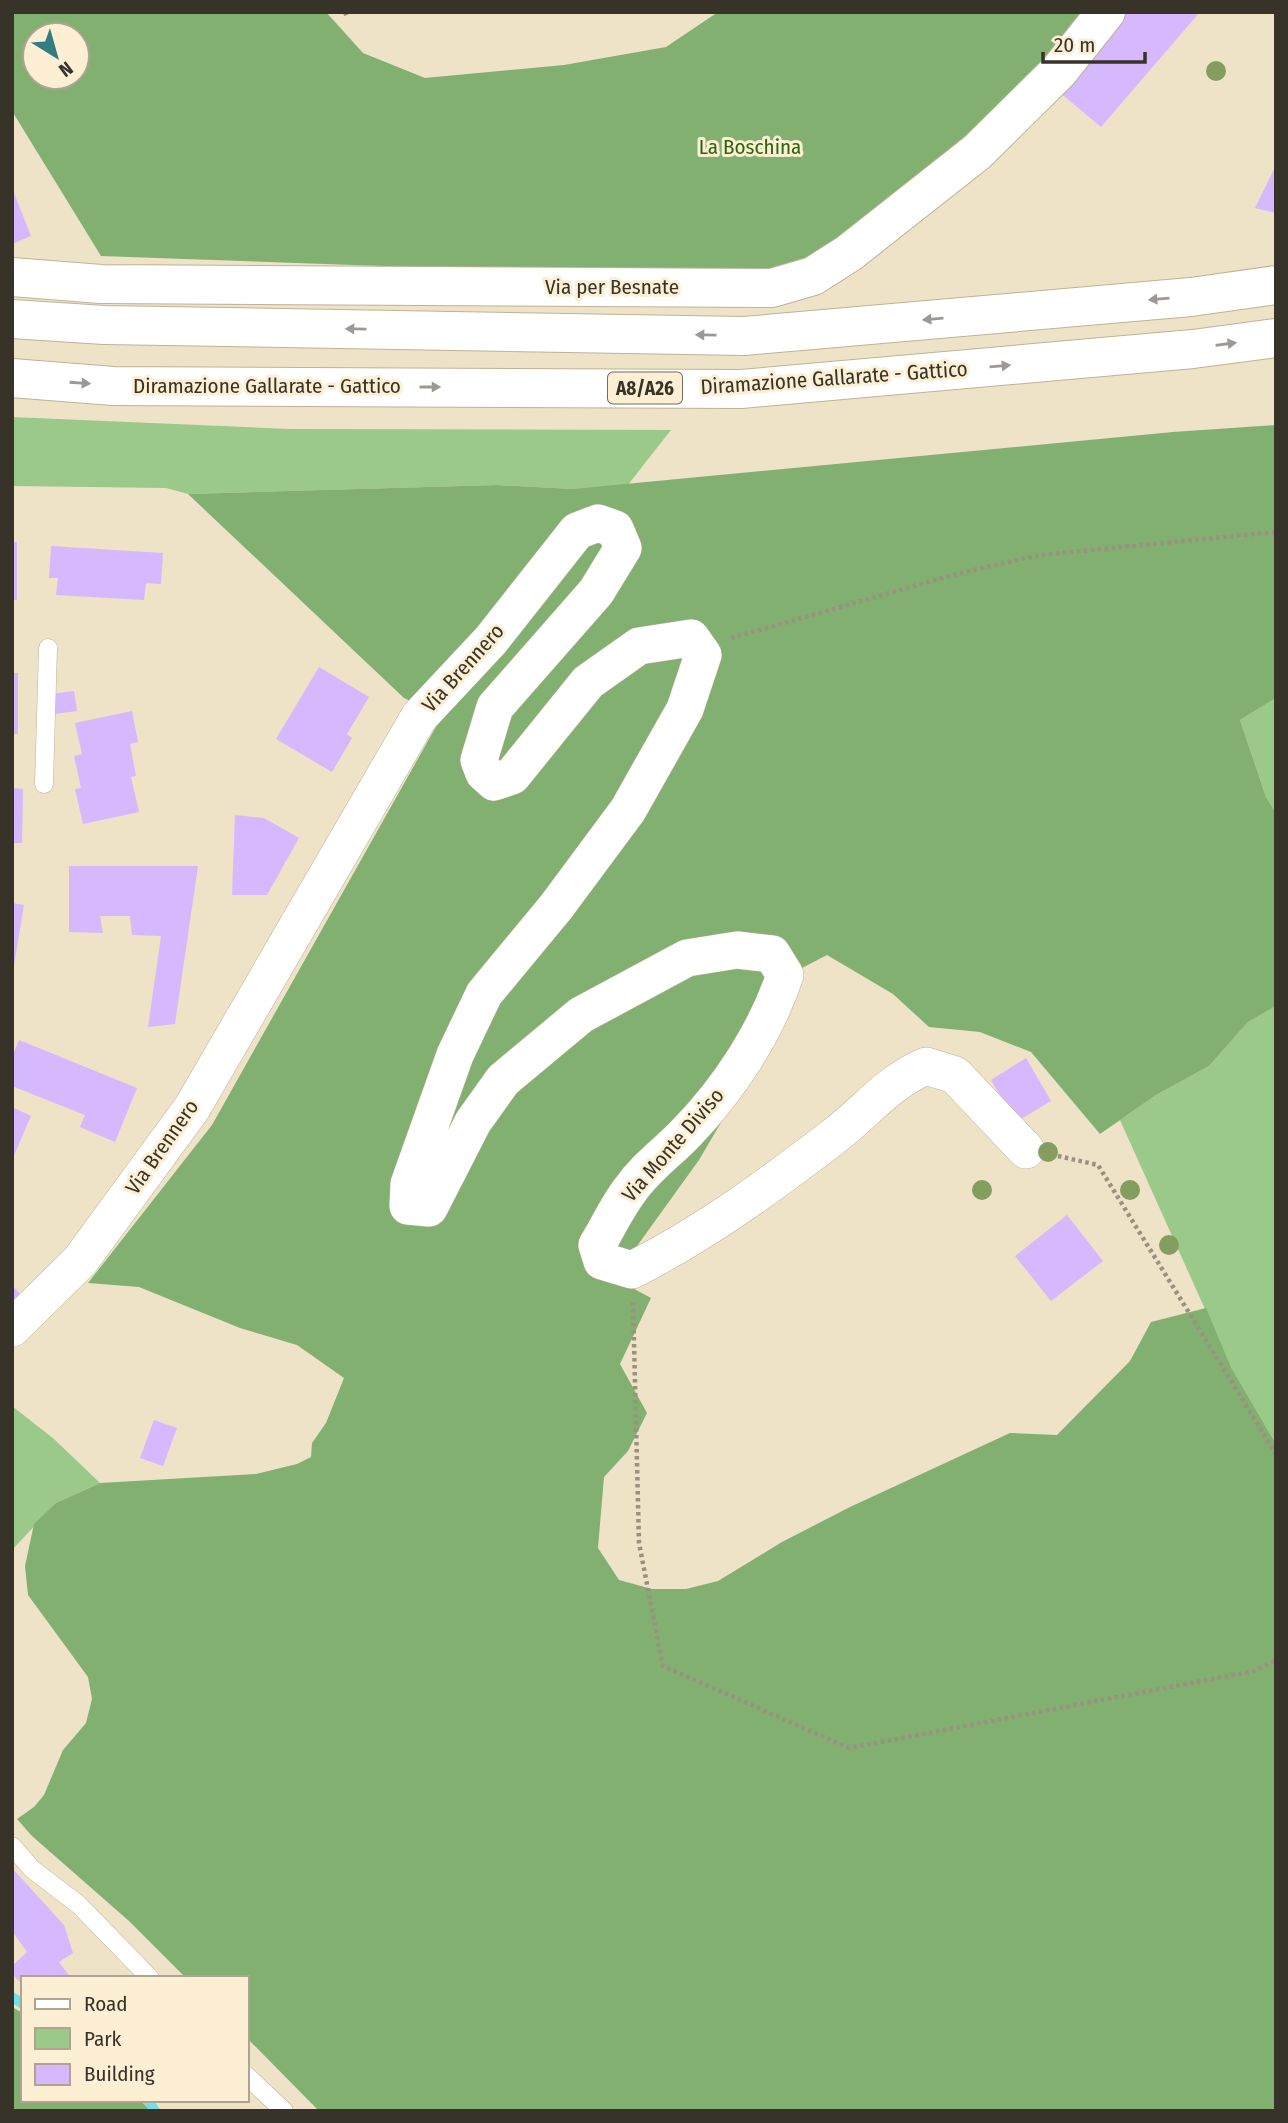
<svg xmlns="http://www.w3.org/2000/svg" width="1288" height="2123" font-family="'Fira Sans Condensed',sans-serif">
  <rect width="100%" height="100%" fill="#eee2c7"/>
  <!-- green -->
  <path fill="#9ac989" d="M12,417L290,429L671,430L627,486L573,489L497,485L188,494L166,488L12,486Z
    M1276,698V813L1266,797L1240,720Z
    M1276,1006V1444L1231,1367L1120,1120L1156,1095L1209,1066L1248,1022Z
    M12,1406L54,1439L100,1483L56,1503L12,1550Z"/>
  <!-- forest -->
  <path fill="#82b071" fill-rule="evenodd" d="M12,12H326L363,53L425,78L564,65L666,47L718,12H1086L1000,107L815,261L750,279L101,256L12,111ZM35,35H77V77H35Z
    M1276,425V698L1240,720L1266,797L1276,813V1006L1248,1022L1209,1066L1156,1095L1100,1134L1031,1052L980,1032L929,1027L893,994L827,955L800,969L740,1090L699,1160L614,1278L651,1298L620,1364L647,1413L628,1451L604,1477L598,1548L619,1580L652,1589H686L718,1581L782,1542L850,1507L1010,1433L1057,1435L1130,1361L1151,1322L1206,1308L1231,1367L1276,1444V2111H319L247,2038V1978H186L129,1921L32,1836L17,1819L34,1807L44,1795L63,1750L86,1723L92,1699L88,1677L28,1595L25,1566L34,1524L56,1503L100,1483L256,1474L297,1464L311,1457L312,1443L326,1423L344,1378L297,1345L240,1328L139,1287L88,1283L212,1125L442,716L404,698L188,494L497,485L573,489L1173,432Z
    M12,2007L23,2013V2100H140L151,2111H12Z"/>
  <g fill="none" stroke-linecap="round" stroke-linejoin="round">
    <!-- stream -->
    <path stroke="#72e0e7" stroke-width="10" d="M12,1997L23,2004
      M148,2100L155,2111"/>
  </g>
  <!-- building -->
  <path fill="#d6b8fe" d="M1127,12H1200L1101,127L1059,92Z
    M1276,165V213L1255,208Z
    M12,188L31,236L12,244Z
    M12,542H17V600H12Z
    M51,546L163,553L161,584L146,583L144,600L56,595L58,578H49Z
    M319,667L369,697L347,734L352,738L332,772L276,739Z
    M12,673H18V734H12Z
    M74,691L77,711L54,714L51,694Z
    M132,711L138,742L130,744L136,776L131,777L139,812L83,824L75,789L81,788L74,756L82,754L75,723Z
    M12,788L23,789L22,843H12Z
    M235,815L264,818L299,838L267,895H232Z
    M69,866H198L175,1024L148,1027L161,936L132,935L130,916H100L103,933L69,932Z
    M12,903L24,905L14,965H12Z
    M19,1040L137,1088L115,1142L80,1127L85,1115L12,1086V1057Z
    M1026,1058L1051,1101L1016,1122L991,1080Z
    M12,1107L31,1116L12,1160Z
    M1067,1215L1103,1261L1051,1301L1015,1256Z
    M12,1285L21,1295L12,1303Z
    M154,1420L177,1428L163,1466L140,1458Z
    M12,1868L64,1925L73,1953L59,1962L71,1978H23V1985L12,1974V1966L27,1952L12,1931Z"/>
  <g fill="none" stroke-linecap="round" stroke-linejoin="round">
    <!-- lane casing -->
    <g stroke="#beb298" stroke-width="19">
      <path id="lane" d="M44,784L48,648
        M12,1846L32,1869L79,1905L150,1978
        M247,2076L284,2111"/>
    </g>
    <!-- street casing -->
    <g stroke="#beb298" stroke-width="38">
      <path id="street" d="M12,1328L80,1261L192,1108L419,717L491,640L577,531L598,523L615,529L623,548L596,592L495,707L479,760L484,773L494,782L512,776L588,682L639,646L691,638L703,655L685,709L628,810L556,907L484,994L455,1055L409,1184L408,1206L429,1208L473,1122L503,1080L581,1015L687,958L737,950L772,954L785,975C766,1032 729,1089 686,1133C668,1152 646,1167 630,1190C617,1207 608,1227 597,1245L602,1261L632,1270C705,1233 769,1186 833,1137C867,1111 887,1083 926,1066L955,1075L1026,1150"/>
    </g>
    <!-- secondary casing -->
    <g stroke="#beb298" stroke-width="40">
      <path id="secondary" d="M12,277L101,284L772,288L813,276L849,253L977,152L1059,71L1106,12"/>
    </g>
    <!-- highway casing -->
    <g stroke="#beb298" stroke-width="40">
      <path id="highway" d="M12,319L104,325L744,336L1191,297L1276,285
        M12,378L113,386L741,389L1193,349L1276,338"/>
    </g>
    <!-- path -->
    <path stroke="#9a917e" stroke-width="4.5" stroke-dasharray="3.5 3.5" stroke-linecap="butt" d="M345,12L347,17
      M731,638L964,572L1040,555L1276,532
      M1058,1156L1098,1165L1276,1454
      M633,1302L639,1543L663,1666L849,1748L1254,1671L1276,1660"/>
    <!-- lane -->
    <use href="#lane" stroke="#fff" stroke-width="18"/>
    <!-- street -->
    <use href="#street" stroke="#fff" stroke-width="37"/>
    <!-- secondary -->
    <use href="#secondary" stroke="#fff" stroke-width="38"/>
    <!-- highway -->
    <use href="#highway" stroke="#fff" stroke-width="38"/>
  </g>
  <!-- trees -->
  <g fill="#849e60">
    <circle cx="1216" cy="71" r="10"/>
    <circle cx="1048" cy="1152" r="10"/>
    <circle cx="982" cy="1190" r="10"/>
    <circle cx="1130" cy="1190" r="10"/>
    <circle cx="1169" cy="1245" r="10"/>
  </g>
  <!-- one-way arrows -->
  <defs><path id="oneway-solid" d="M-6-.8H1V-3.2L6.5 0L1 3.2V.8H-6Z" transform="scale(1.75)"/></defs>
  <g fill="#9c9994">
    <use href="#oneway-solid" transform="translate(1159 299) rotate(175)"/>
    <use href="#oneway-solid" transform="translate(933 319) rotate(175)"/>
    <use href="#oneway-solid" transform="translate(356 329) rotate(-179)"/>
    <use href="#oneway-solid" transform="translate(706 335) rotate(-179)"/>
    <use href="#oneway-solid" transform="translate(1226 344) rotate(-8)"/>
    <use href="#oneway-solid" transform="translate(1000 366) rotate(-5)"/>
    <use href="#oneway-solid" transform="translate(80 383) rotate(4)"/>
    <use href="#oneway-solid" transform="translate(430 387)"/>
  </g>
  <g text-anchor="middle" stroke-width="6" stroke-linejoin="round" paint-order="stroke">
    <!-- shield labels -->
    <rect fill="#fcefd4" stroke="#736b5c" stroke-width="2" x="608" y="372.5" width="74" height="31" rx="5"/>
    <g font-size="19" font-weight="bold" fill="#383328">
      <text x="645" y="395">A8/A26</text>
    </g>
    <!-- park labels -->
    <g font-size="21" fill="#2d660c" stroke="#fcefd4">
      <text x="750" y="154">La Boschina</text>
    </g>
    <!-- street labels -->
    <g font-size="21" fill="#383328" stroke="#fcefd4">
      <text x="612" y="294">Via per Besnate</text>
      <text transform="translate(834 378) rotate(-4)" y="7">Diramazione Gallarate - Gattico</text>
      <text x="267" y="393">Diramazione Gallarate - Gattico</text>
      <text transform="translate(463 668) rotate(-48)" y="7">Via Brennero</text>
      <text transform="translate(673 1145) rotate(-49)" y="7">Via Monte Diviso</text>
      <text transform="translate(162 1147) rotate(-55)" y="7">Via Brennero</text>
    </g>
  </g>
  <!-- border -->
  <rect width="1288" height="2123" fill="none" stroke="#383328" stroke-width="28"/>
  <!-- legend -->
  <rect x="21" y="1976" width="228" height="126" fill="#fcefd4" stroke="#aea48f" stroke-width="2"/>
  <rect x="35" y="1999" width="35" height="10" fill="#ffffff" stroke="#aea48f" stroke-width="2"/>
  <text x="84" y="2011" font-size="21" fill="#383328">Road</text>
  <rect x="35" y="2028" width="35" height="21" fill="#9ac989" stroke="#aea48f" stroke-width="2"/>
  <text x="84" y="2046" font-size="21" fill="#383328">Park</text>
  <rect x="35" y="2064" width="35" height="21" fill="#d6b8fe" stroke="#aea48f" stroke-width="2"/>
  <text x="84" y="2081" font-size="21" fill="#383328">Building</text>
  <!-- north arrow -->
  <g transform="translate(56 56) rotate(143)"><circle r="33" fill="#fcefd4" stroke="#aea48f" stroke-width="2"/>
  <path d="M0-5L12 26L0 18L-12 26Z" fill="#347c82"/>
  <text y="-10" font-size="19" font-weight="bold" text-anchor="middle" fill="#383328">N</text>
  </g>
  <!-- scale -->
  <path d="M1043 52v10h102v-10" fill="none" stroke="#383328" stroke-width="3.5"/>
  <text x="1054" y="52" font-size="21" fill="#383328" stroke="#fcefd4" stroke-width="5" paint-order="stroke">20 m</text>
</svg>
